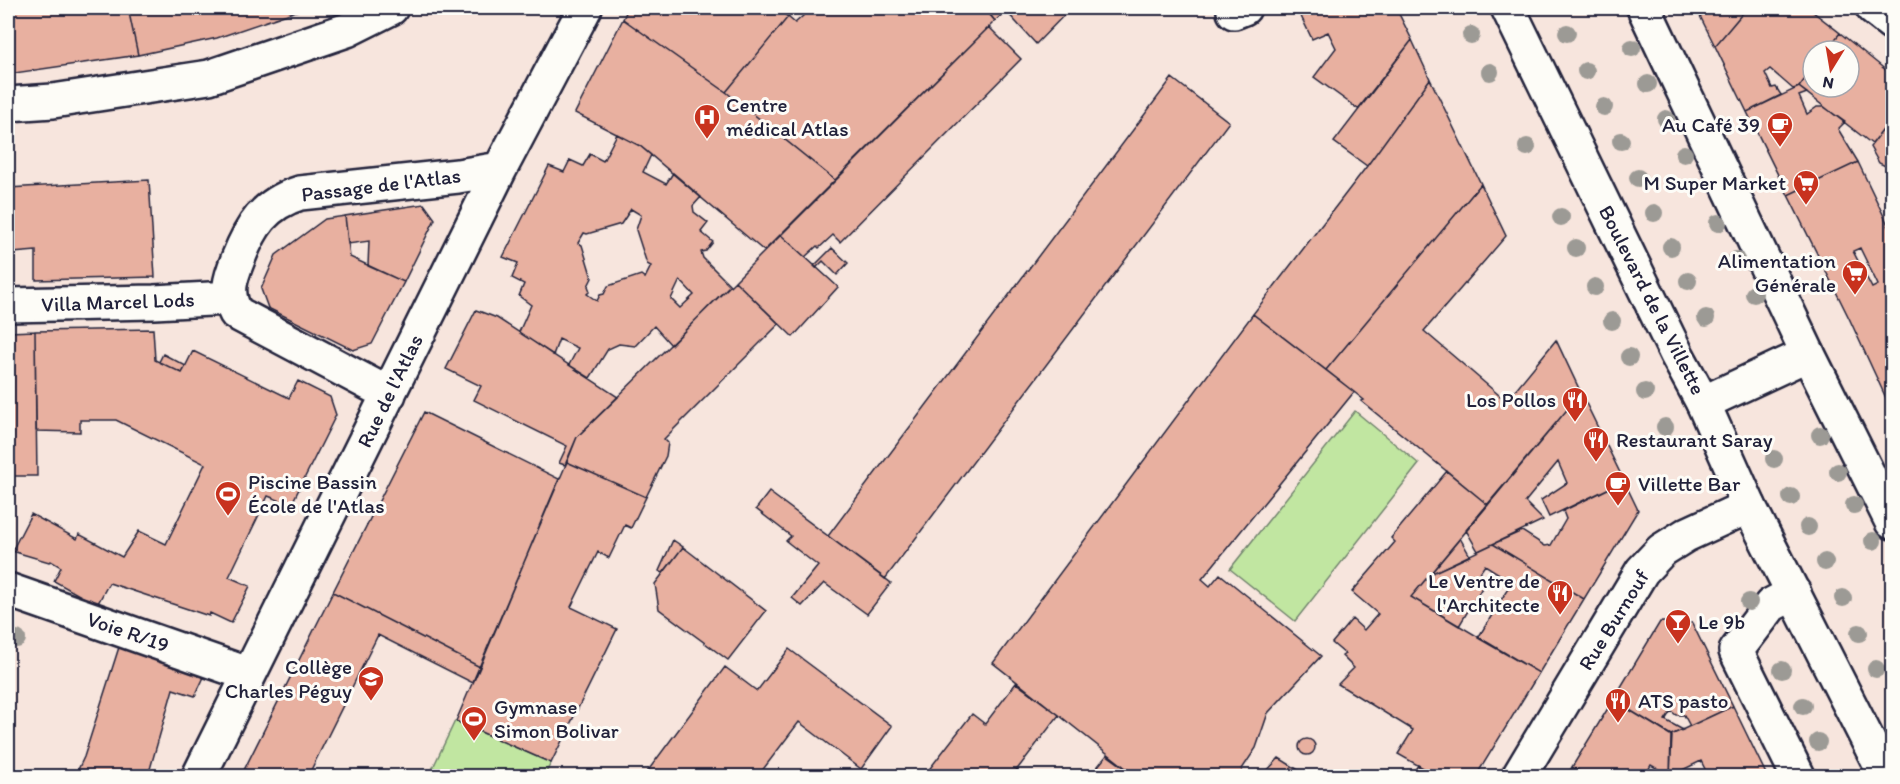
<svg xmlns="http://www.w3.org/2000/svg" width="1900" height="784" font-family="Itim,sans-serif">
  <rect width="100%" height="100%" fill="#f7e5dd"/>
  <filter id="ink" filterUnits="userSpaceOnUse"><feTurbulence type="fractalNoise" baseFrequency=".0167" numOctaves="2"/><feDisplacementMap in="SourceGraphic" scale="12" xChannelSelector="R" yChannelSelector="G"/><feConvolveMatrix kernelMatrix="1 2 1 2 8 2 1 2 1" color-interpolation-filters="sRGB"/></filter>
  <g filter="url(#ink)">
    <!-- green -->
    <path fill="#c1e6a1" stroke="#72846e" stroke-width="1.5" d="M1355,411L1419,464L1295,621L1230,569Z
      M455,721L551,763L544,776H429Z"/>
    <!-- building -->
    <path fill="#e8b0a0" stroke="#22223b" stroke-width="1.5" fill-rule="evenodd" d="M8,8H128L138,55L8,74Z
      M128,8H305L217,38L138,55Z
      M628,8H776L788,17L726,92L623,19Z
      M776,8H795L788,17Z
      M812,8H984L995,21L835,180L726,92L788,17L795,23Z
      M987,8H1009L995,21L986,9Z
      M1009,8H1071L1036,44L1006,11Z
      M1297,8H1396L1412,40L1358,109L1314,77L1336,48L1328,32L1312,39Z
      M1696,8H1733L1735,13L1739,8L1746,9L1715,46Z
      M1747,8H1808L1840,33L1826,51H1813V68L1799,87L1793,89L1770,69L1765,73L1772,88L1776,87L1781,95L1747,112L1715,46Z
      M623,19L726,92L835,180L764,251L640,146L575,113Z
      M989,27L1021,59L840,242L833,235L819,248L817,246L805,257L781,235Z
      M1840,33L1892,75V118L1872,144L1799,87L1813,68V87H1849V51H1826Z
      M1412,40L1430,79L1367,166L1334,142Z
      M1172,78L1229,122L885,579L828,536Z
      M1430,79L1481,184L1326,370L1253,314L1367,166Z
      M1799,87L1807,93L1799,96L1807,114L1817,107H1824L1845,122L1838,129L1858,162L1788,195L1747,112Z
      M1892,118V169L1879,163L1870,147Z
      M617,134L640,146L651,155L643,172L666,184L673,173L701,197L693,206L694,212L708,223L701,232L713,242L706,251L701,252L703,258L730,285L671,345L654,326L635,346L619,344L608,349L590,378L569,365L578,348L559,339L553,355L519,332L531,305L519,296L524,284L512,278L518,263L503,257L549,166L564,172L570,160L583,166L590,154L603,161ZM631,209L641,215L636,230L647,264L651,266L645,278L641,275L608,286L604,294L600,295L597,301L587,294L590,291L588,286L592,278L582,245L578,243L584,233L587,234L621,224ZM680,280L694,295L680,308L671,299Z
      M1858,162L1892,233V411L1849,318L1788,195ZM1860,248L1878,285L1872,288L1853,251Z
      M149,180L155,277L36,280V251L13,253L14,280L8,281V188Z
      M1481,184L1506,236L1424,331L1506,401L1556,340L1581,393L1488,505L1361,401L1364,400L1354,392L1326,370Z
      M424,204L435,219L404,282L368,266L369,241L348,244L345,216Z
      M345,216L350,257L404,282L372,344L353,350L268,308L261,289L276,255L325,219Z
      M781,235L838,287L793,337L735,281Z
      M832,248L848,263L837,275L823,261L816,268L814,266Z
      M735,281L779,324L664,439L668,443L666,456L646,497L567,462L577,437Z
      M476,310L497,318L618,397L577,437L565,465L559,463L567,446L474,400L481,386L446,369Z
      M1253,314L1354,392L1202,579L1210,586L1220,574L1321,656L1268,713L1256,748L1242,769L1241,776H1136L993,663Z
      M153,329L155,360L182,373L193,351L289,398L298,381L330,397L336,415L291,505L268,496L229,577L250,586L231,623L210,613L209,616L109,583L97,605L54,581L61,567L51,561L49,562L12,551L31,514L77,539L79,534L122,557L139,531L166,544L205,464L116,420H80V432L36,431L35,331Z
      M35,331L37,476H8V332Z
      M163,354L186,366L182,373L159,362Z
      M1581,393L1624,481L1549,517L1541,500L1567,483L1558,462L1525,502L1543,520L1478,551L1466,530Z
      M424,412L559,479L480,667L333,592Z
      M567,462L646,497L631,528L625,525L609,558L598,552L571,607L617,629L551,763L456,721Z
      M1447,471L1488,505L1411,597L1539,673L1476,776H1437L1398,754L1413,730L1338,684L1354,668L1342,656L1345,654L1332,643L1352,619L1364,630L1378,614L1352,592L1395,542L1391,538Z
      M1624,481L1638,510L1584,599L1493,544L1522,531L1545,546L1551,545L1566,519L1563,511Z
      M769,492L891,583L867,614L824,583L802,606L792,598L818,566L786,541L791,536L756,509Z
      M1460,538L1470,556L1430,574Z
      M673,540L683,547L663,573L659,571Z
      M1493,544L1584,599L1539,673L1478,638L1512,582L1485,565L1475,580L1483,586L1459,626L1411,597L1430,574Z
      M683,547L766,611L728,660L659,609L655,584Z
      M333,592L480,667L473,683L378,635L308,776H241Z
      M1660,622L1692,623L1733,706L1690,726L1684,715H1676L1671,711L1665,720L1683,730L1671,735L1613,700Z
      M120,644L205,675L195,696L173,689L148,776H75L84,757Z
      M789,649L892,726L861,769L799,722L758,776H644L725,667L757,691Z
      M1016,683L1059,715L1012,776H924L972,714L985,724Z
      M1613,700L1672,736L1670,776L1651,765L1645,776H1588L1572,767Z
      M1733,706L1767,776H1700L1707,773L1701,761L1670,776L1671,735Z
      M1299 747a8 8 0 1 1 16 0a8 8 0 1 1-16 0Z
      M1107,755L1136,776H1090Z
      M1279,758L1308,776H1262Z
      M1418,765L1437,776H1411Z
      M1572,767L1588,776H1567Z"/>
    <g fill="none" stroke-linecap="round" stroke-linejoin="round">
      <!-- minor casing -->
      <g stroke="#22223b" stroke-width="38">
        <path id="minor" d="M1873,8L1892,23
          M1234,12L1244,8
          M8,104L53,101L209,77L347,30L391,8
          M8,305L154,302L229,298
          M389,394L236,313C225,293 230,279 238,259C251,226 264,204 300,193L458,176L500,169
          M1703,403L1808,354
          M8,590L248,674
          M1794,593L1771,605L1736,651L1798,776
          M199,776L500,169L585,8
          M1519,776L1642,571L1662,550L1686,535L1749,506"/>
      </g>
      <!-- major casing -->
      <g stroke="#22223b" stroke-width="38">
        <path id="major" d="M1508,8L1677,355L1703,403L1749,506L1886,776
          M1644,8L1808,354L1892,522"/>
      </g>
      <!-- minor -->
      <use href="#minor" stroke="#fdfcf7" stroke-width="33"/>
      <!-- major -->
      <use href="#major" stroke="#fdfcf7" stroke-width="33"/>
    </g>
    <!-- trees -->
    <g fill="#9c9a95">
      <circle cx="1567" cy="33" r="9"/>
      <circle cx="1471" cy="35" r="9"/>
      <circle cx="1632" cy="48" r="9"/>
      <circle cx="1586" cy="71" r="9"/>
      <circle cx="1490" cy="72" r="9"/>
      <circle cx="1648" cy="84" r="9"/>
      <circle cx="1604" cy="107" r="9"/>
      <circle cx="1666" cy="119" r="9"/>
      <circle cx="1621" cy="141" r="9"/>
      <circle cx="1527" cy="147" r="9"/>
      <circle cx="1684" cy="154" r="9"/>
      <circle cx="1638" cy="178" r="9"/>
      <circle cx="1654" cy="213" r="9"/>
      <circle cx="1561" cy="217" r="9"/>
      <circle cx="1718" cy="223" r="9"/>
      <circle cx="1671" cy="247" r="9"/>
      <circle cx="1576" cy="248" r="9"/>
      <circle cx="1736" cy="260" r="9"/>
      <circle cx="1688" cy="281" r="9"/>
      <circle cx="1595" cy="287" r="9"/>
      <circle cx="1754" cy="294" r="9"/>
      <circle cx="1706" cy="318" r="9"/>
      <circle cx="1612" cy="321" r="9"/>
      <circle cx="1629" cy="357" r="9"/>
      <circle cx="1645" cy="392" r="9"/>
      <circle cx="1665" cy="427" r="9"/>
      <circle cx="1820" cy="435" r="9"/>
      <circle cx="1774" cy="459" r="9"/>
      <circle cx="1838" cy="472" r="9"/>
      <circle cx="1791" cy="497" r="9"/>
      <circle cx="1854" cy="505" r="9"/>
      <circle cx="1808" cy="527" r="9"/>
      <circle cx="1873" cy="541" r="9"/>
      <circle cx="1825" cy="562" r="9"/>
      <circle cx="1843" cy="598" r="9"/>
      <circle cx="1749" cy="602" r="9"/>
      <circle cx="1859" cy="633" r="9"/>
      <circle cx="17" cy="639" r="9"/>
      <circle cx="1876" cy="669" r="9"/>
      <circle cx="1782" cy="670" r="9"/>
      <circle cx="1803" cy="706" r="9"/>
      <circle cx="1818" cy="742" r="9"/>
    </g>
  </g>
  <!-- icons -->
  <defs>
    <g id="hospital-pin" transform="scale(1.35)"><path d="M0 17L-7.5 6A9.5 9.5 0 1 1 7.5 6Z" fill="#c8321e" stroke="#fdfcf7"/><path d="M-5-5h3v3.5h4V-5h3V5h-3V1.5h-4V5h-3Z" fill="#fff"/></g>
    <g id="cafe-pin" transform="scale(1.35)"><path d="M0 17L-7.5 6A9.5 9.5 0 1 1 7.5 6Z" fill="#c8321e" stroke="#fdfcf7"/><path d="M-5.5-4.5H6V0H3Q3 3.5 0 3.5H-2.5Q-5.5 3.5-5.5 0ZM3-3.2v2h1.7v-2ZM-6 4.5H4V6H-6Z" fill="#fff"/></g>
    <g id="supermarket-pin" transform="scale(1.35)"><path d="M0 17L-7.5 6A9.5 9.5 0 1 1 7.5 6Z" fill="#c8321e" stroke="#fdfcf7"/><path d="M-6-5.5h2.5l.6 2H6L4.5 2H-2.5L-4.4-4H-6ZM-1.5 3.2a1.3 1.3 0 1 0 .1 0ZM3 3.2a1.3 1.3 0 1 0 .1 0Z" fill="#fff"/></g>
    <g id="restaurant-pin" transform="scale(1.35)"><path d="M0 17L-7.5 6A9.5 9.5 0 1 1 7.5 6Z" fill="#c8321e" stroke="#fdfcf7"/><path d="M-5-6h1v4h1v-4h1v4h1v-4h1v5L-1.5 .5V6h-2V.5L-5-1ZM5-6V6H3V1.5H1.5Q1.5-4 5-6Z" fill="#fff"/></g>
    <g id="stadium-pin" transform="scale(1.35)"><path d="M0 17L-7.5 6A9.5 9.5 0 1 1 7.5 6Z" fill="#c8321e" stroke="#fdfcf7"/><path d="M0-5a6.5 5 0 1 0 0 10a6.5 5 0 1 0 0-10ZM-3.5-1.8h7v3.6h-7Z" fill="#fff"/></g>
    <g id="bar-pin" transform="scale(1.35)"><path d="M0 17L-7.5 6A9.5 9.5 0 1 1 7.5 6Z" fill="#c8321e" stroke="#fdfcf7"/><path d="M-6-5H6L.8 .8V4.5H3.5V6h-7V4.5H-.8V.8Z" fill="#fff"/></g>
    <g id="school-pin" transform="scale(1.35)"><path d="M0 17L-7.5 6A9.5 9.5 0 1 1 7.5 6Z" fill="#c8321e" stroke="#fdfcf7"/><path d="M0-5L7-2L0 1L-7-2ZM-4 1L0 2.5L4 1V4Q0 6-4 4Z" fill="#fff"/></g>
  </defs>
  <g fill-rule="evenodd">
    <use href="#hospital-pin" x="707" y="117"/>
    <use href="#cafe-pin" x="1780" y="125"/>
    <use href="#supermarket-pin" x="1806" y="183"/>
    <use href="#supermarket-pin" x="1855" y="273"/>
    <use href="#restaurant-pin" x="1575" y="400"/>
    <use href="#restaurant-pin" x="1596" y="440"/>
    <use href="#cafe-pin" x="1618" y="484"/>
    <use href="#stadium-pin" x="228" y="494"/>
    <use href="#restaurant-pin" x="1560" y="593"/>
    <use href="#bar-pin" x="1678" y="622"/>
    <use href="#school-pin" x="371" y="679"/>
    <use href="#restaurant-pin" x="1618" y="701"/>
    <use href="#stadium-pin" x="474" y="719"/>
  </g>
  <g text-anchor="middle" stroke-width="6" stroke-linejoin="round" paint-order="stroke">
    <!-- poi labels -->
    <g font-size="21" fill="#22223b" stroke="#fdfcf7" text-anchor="start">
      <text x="726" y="112">Centre<tspan x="726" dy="24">médical Atlas</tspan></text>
      <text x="1760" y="132" text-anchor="end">Au Café 39</text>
      <text x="1786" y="190" text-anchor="end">M Super Market</text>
      <text x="1836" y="268" text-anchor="end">Alimentation<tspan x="1836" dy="24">Générale</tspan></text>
      <text x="1556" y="407" text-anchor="end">Los Pollos</text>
      <text x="1616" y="447">Restaurant Saray</text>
      <text x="248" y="489">Piscine Bassin<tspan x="248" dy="24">École de l'Atlas</tspan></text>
      <text x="1638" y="491">Villette Bar</text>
      <text x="1540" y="588" text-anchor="end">Le Ventre de<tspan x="1540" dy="24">l'Architecte</tspan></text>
      <text x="1698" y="629">Le 9b</text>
      <text x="352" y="674" text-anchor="end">Collège<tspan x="352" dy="24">Charles Péguy</tspan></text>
      <text x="1638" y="708">ATS pasto</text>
      <text x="494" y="714">Gymnase<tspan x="494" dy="24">Simon Bolivar</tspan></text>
    </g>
    <!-- street labels -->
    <g font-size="21" fill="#22223b" stroke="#fdfcf7">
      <text transform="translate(381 185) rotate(-7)" y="7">Passage de l'Atlas</text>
      <text transform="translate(1652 300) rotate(63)" y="7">Boulevard de la Villette</text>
      <text transform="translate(118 302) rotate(-2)" y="7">Villa Marcel Lods</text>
      <text transform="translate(390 391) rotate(-64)" y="7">Rue de l'Atlas</text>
      <text transform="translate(1614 620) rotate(-58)" y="7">Rue Burnouf</text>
      <text transform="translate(128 632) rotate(19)" y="7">Voie R/19</text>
    </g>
  </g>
  <!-- margin -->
  <rect width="1900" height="784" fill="none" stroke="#fdfcf7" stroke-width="30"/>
  <rect x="15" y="15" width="1870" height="754" fill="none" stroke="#22223b" stroke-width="2" filter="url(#ink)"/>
  <!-- north arrow -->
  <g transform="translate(1831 69) rotate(191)"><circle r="28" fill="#fdfcf7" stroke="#a5a5ac" stroke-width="1.5"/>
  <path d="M0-4.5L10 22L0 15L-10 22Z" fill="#c8321e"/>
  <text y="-9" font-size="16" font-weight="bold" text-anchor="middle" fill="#22223b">N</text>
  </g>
</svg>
